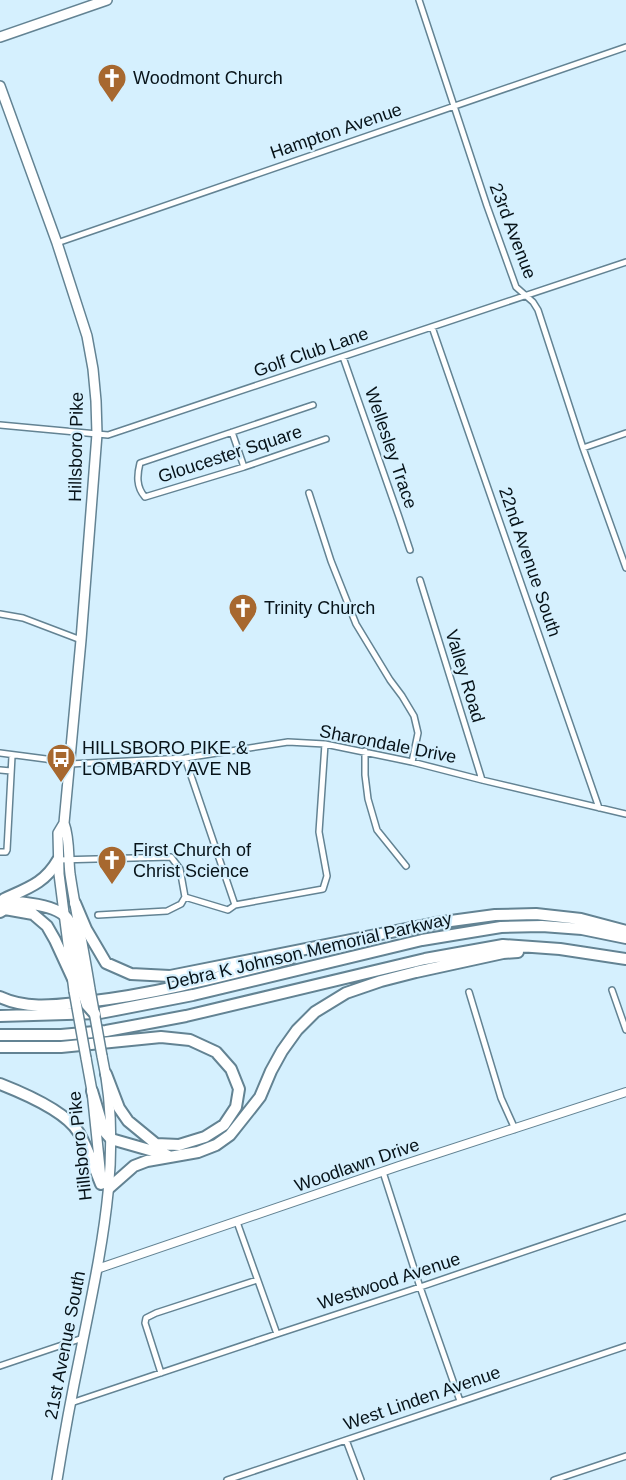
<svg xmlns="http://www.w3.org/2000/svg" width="626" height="1480" font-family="Helvetica,sans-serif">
  <rect width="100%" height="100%" fill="#d5f0fe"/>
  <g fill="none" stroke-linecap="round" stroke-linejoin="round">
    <!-- street casing -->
    <g stroke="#638393" stroke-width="8">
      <path id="street" d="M419,0L487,206L516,287L533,302L538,310L583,448L626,568
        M57,243L626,47
        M432,327L599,808
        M343,357L399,517L410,550
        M313,405L140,463C137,475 136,487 145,497L244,467L326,439
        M0,425L108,435L626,262
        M232,432L244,467
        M583,448L626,433
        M309,493L331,561L356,624L390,680L402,696L414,716L418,733L412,762
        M420,580L482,780
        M0,614L23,618L81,640
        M365,751V775L368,799L377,830L406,866
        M0,753L46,759L70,764L185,758L288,742L325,744L412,762L482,780L626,814
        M185,758L235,905
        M0,770L11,771
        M0,852H6L7,850L12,756
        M58,860L171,857L180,869L185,897L181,904L167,911L98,915
        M185,897L228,910L235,905L323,889L327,876L319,832L325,744
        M612,990L626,1030
        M469,992L501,1098L515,1129
        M383,1172L420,1287L460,1401
        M237,1222L277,1334
        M0,1366L83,1338
        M161,1373L145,1323L146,1318L156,1313L257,1280
        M71,1403L277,1334L420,1287L626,1217
        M346,1440L361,1480
        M227,1480L626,1346
        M554,1480L626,1456"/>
    </g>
    <!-- secondary casing -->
    <g stroke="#638393" stroke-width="10">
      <path id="secondary" d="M97,1269L399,1166L626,1092"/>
    </g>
    <!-- primary casing -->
    <g stroke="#638393" stroke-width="12">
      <path id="primary" d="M0,37L107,0
        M0,86L57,243L87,336L93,369L96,401L97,434L81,640L64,823C70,839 68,857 70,874C76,913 84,951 90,989
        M64,823L58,833L59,874L74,991
        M86,1058L92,1091L101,1178
        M57,1480C64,1436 72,1393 81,1350C100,1254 124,1154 102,1056"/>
    </g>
    <!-- highway casing -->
    <g stroke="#638393" stroke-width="14">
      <path id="highway" d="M4,899C28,888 45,883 58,860
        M0,902C17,901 60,904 69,921C70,923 71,928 72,930L82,990
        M75,903L86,929L106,963L131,974L170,976L436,923L495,915L536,914L581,919L626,931
        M0,912L5,909L33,914L47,926L55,940L73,979
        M0,997C28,1010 57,1005 86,1002C156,994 223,976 290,959
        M0,1016L100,1013L193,995L422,940L501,927L542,926L582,929L626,938
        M0,1035H61L106,1031L186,1016L425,959L503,945L560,949L626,959
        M0,1047H61L161,1037L190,1040L216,1052L231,1069L239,1089L236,1107L224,1125L205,1137L179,1145L156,1144L128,1121L119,1108L106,1074
        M0,1084C23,1093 66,1111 79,1133C88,1149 94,1167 101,1184
        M92,1091L104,1131L111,1139L167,1155
        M109,1188L134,1166L147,1161L198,1152L216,1145L230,1135L260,1097L271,1071L282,1051L297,1030L315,1012L346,993L381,981L416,972L503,953L518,952"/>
    </g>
    <!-- street -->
    <use href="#street" stroke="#fff" stroke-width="5"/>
    <!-- secondary -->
    <use href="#secondary" stroke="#fff" stroke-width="8"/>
    <!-- primary -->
    <use href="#primary" stroke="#fff" stroke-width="9"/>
    <!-- highway -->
    <use href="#highway" stroke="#fff" stroke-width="10"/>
    <!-- primary-bridge casing -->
    <g stroke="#638393" stroke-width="12" stroke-linecap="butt">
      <path id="primary-bridge" d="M90,989L102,1056
        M74,991L86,1058"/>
    </g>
    <!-- highway-bridge casing -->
    <g stroke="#638393" stroke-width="14" stroke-linecap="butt">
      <path id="highway-bridge" d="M82,990L87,1005L95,1014"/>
    </g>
    <!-- primary-bridge -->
    <use href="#primary-bridge" stroke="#fff" stroke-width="9"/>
    <!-- highway-bridge -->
    <use href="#highway-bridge" stroke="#fff" stroke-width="10"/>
  </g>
  <!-- icons -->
  <defs>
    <g id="church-pin" transform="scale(1.5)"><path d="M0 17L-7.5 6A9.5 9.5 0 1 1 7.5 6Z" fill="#a7682f" stroke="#d5f0fe"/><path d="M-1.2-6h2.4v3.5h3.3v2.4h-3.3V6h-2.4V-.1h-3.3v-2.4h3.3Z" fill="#fff"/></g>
    <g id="bus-pin" transform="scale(1.5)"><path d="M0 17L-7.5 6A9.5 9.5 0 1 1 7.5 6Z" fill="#a7682f" stroke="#d5f0fe"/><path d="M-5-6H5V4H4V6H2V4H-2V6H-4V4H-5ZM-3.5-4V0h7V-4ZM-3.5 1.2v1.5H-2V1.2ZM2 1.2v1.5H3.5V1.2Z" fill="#fff"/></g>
  </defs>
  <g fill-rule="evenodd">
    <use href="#church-pin" x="112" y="78"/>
    <use href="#church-pin" x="243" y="608"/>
    <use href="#bus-pin" x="61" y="758"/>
    <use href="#church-pin" x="112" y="860"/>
  </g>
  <g text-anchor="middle" stroke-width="4.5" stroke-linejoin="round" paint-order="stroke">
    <!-- poi labels -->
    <g font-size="18" fill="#071319" stroke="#d5f0fe" text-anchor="start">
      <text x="133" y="84">Woodmont Church</text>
      <text x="264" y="614">Trinity Church</text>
      <text x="82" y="754">HILLSBORO PIKE &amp;<tspan x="82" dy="21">LOMBARDY AVE NB</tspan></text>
      <text x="133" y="856">First Church of<tspan x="133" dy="21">Christ Science</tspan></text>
    </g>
    <!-- street labels -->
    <g font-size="18" fill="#071319" stroke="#d5f0fe">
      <text transform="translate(336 131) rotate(-19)" y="6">Hampton Avenue</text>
      <text transform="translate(513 231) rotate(69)" y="6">23rd Avenue</text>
      <text transform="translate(311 352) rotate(-19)" y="6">Golf Club Lane</text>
      <text transform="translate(76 447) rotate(-89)" y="6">Hillsboro Pike</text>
      <text transform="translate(391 448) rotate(71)" y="6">Wellesley Trace</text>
      <text transform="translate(230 454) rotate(-18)" y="6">Gloucester Square</text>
      <text transform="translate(530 562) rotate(71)" y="6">22nd Avenue South</text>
      <text transform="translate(465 676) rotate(73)" y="6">Valley Road</text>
      <text transform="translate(388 744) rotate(11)" y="6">Sharondale Drive</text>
      <text transform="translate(309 951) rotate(-13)" y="6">Debra K Johnson Memorial Parkway</text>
      <text transform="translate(80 1146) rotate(-96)" y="6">Hillsboro Pike</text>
      <text transform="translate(357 1165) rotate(-19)" y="6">Woodlawn Drive</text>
      <text transform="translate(389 1281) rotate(-18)" y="6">Westwood Avenue</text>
      <text transform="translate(65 1345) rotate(-79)" y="6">21st Avenue South</text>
      <text transform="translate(422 1398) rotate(-19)" y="6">West Linden Avenue</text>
    </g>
  </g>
</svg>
